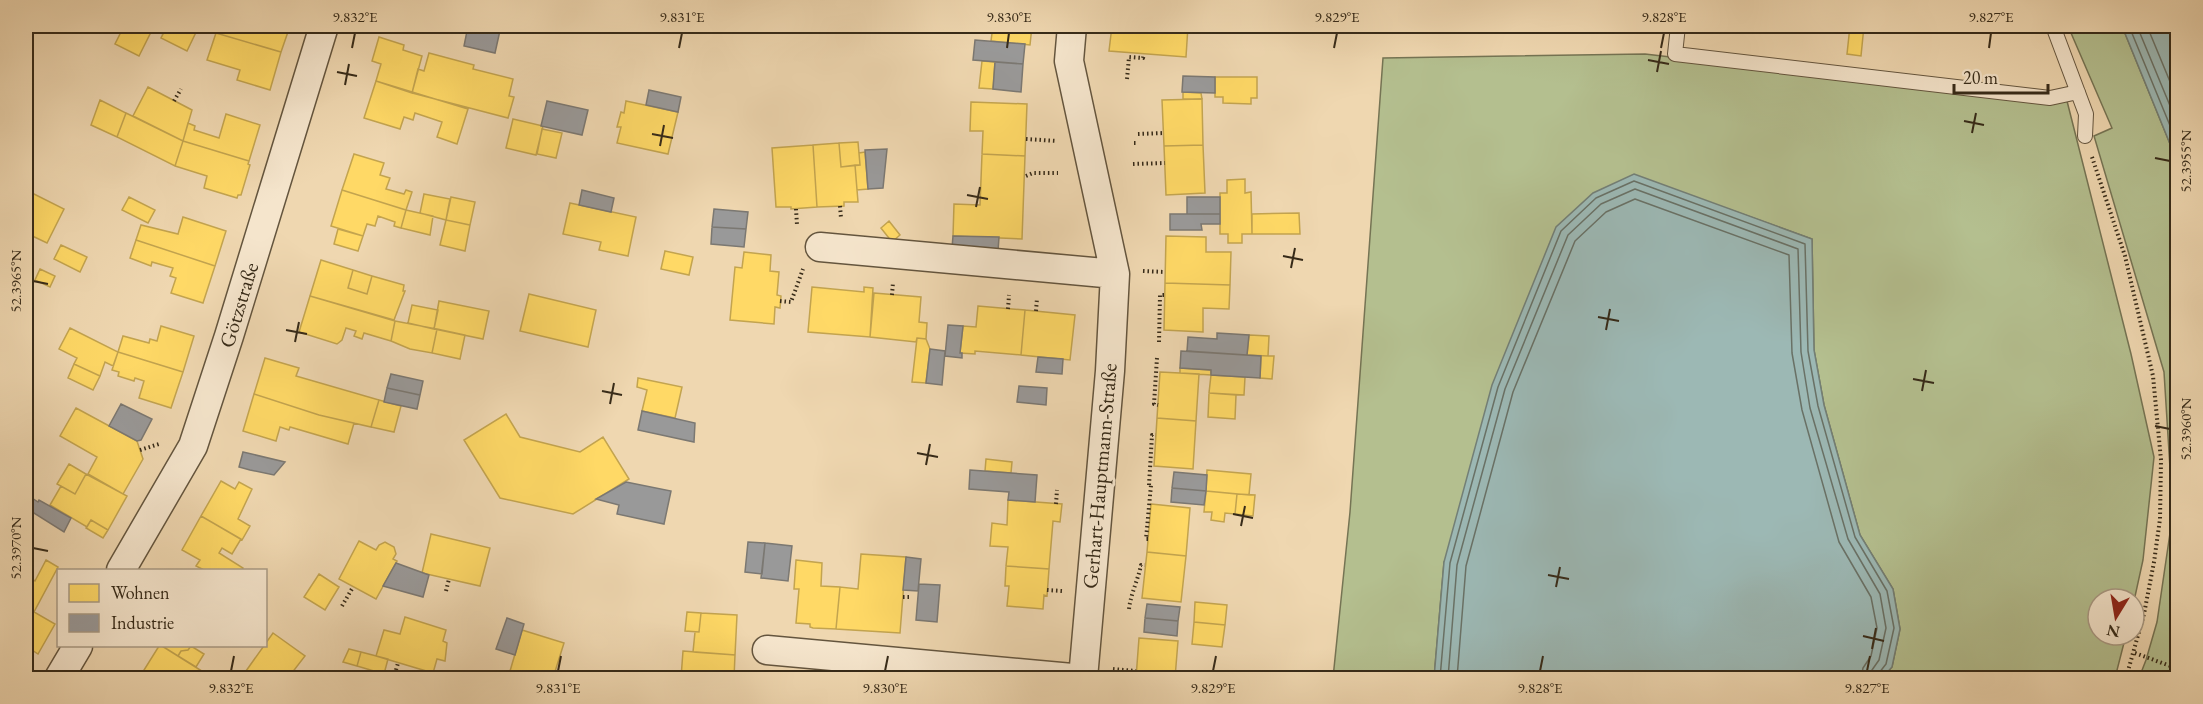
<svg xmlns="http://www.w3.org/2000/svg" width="2203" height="704" font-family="'EB Garamond',serif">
  <rect width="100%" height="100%" fill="#efd7b0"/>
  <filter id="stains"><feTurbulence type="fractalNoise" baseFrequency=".00333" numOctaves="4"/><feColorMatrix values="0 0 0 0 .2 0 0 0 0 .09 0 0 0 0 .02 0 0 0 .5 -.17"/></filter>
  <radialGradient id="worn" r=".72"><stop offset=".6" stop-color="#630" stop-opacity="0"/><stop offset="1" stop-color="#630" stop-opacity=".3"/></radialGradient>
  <!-- green -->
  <path fill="#b4bf8f" stroke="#757454" stroke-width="1.5" d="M2068,26H2122L2177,161V678H2139L2146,660L2157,622L2170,533L2171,484L2164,372L2094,136L2112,128Z
    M1645,54L1977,93L2067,101L2131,354L2154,457L2143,560L2134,601V599H2098V635H2126L2115,678H1882L1892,667L1900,629L1893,589L1860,535L1824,405L1814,350L1812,239L1728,209L1444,562L1434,678H1333L1350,512L1383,58Z"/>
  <!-- water -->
  <path fill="#9cb8b4" stroke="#737f76" stroke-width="1.5" d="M2122,26H2177V161Z
    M1634,174L1812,239L1814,350L1824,405L1860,535L1893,589L1900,629L1892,667L1882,678H1434L1444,562L1492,385L1556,227L1593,193Z"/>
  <!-- homes -->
  <path fill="#ffd966" stroke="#c3a44f" stroke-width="1.5" d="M124,26H138L151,32L139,56L115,44Z
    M152,26H199L187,51L161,38L163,34L150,28Z
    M218,26H290L281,52L216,33Z
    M993,26H1032L1030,45L991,41Z
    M1112,26H1188L1186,57L1109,51Z
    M1850,26H1864L1861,56L1847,54Z
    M1869,26H1903V31L1869,28Z
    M216,33L281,52L270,90L237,80L240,70L207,60Z
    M379,37L404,45L403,50L422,56L412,93L376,81L381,64L372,61Z
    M429,53L474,65L473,69L513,79L509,96L514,97L508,118L412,93L418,69L424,71Z
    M982,61L995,62L993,89L979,88Z
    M1215,77H1257V98H1251V104L1223,103V97H1215Z
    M376,81L468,109L457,144L437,137L442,122L415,113L413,120L404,117L400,129L364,118Z
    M148,87L192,110L183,141L133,116Z
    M1183,92L1201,93L1202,99H1183Z
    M1202,99L1203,145L1164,146L1162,100Z
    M100,100L126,113L117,137L91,125Z
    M626,101L678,112L668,154L617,143L621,127H617L621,112L624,113Z
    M971,102L1027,104L1025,156L982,154L983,131H970Z
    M126,113L183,141L175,166L117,137Z
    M226,114L260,125L249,161L183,141L188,123L195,126L194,130L219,138Z
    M513,119L543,126L536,155L506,148Z
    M542,129L562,133L556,158L537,154Z
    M183,141L249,161L248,164L250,165L241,195H238L237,198L204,188L207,176L175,166Z
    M858,142L860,165L841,167L839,143Z
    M839,143L841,167L855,165L858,202H844V206L817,207L813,145Z
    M813,145L817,207L791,209V207H776L772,148Z
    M1203,145L1205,193L1166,195L1164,146Z
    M865,152L868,189L857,190L855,165H860L859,153Z
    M354,154L384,163L380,175L390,178L386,189L404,194L406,190L412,192L406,210L342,190Z
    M982,154L1025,156L1022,239L953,236L954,204L980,205Z
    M1245,179V193L1251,192L1252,234H1242V243H1228V234H1220V193H1227V180Z
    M26,190L64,209L47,243L26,233Z
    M342,190L406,210L401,228L394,226L395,222L378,216L375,226L367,224L363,236L331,226Z
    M424,194L450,199L446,220L420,213Z
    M129,197L155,210L148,223L122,210Z
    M451,197L475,202L470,225L446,220Z
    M570,203L636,217L628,256L599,250L601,242L563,234Z
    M406,210L433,216L430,235L401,228Z
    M1299,213L1300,234H1252V214Z
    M183,217L226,231L215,266L136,240L141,225L178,234Z
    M446,220L470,225L465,251L440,245Z
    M889,221L900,235L892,242L881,228Z
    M338,229L363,236L358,251L334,244Z
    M1166,236L1206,237V252H1231L1230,285L1165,283Z
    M136,240L215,266L203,303L171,293L176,278L170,276L173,268L152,262L151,266L130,258Z
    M61,245L87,257L80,272L54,259Z
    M665,251L693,257L689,275L661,269Z
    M744,252L771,255L770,271L779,272L777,295L781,296L780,308L775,307L774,324L730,320L735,267L742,268Z
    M321,260L353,270L348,288L367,294L372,276L404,285L403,291H405L394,320L310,296Z
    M40,269L55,276L50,287L35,280Z
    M353,270L372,276L367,294L348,288Z
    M1165,283L1230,285L1229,309L1203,308V332L1164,330Z
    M812,287L864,292V287L873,288L870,337L808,332Z
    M874,293L921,297L919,322L927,323L926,339L917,338L916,342L870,337Z
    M529,294L596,310L588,347L520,331Z
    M310,296L395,321L391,341L364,333L362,339L354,336L356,331L346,328L342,340L337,344L299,332Z
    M439,301L489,311L483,339L434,329Z
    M412,305L438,310L434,329L408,323Z
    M978,306L1025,310L1021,355L975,351V354L960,353L963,326L976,327Z
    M1025,310L1075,315L1070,360L1021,355Z
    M395,321L437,329L432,353L410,349L391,341Z
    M161,326L194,336L183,372L118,352L123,336L149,343L150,339L157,341Z
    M70,328L118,352L113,366L105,362L100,376L74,364L77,358L59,349Z
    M437,329L465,335L460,359L432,353Z
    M1249,335L1269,336L1268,356L1247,355Z
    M917,338L926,339L930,349L926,383L912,382Z
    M118,352L183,372L171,408L139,398L144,381L135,378L134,381L118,376L119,372L112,370Z
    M1261,356H1274L1272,379L1260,378Z
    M265,358L299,368L296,376L379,400L371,427L319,415L254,394Z
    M74,364L100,376L93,390L68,378Z
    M1180,368L1211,370V375L1180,373Z
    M1160,372L1199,374L1196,421L1157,418Z
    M1211,375L1245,377L1244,395L1209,393Z
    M638,378L682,387L675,418L642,411L647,390L637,387Z
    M1209,393L1236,395L1235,419L1208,417Z
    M254,394L319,415L354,423L348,444L290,427L289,430L280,427L276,441L243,431Z
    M379,400L401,406L394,432L371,427Z
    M76,408L137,441L143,459L123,494L88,474L97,457L60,436Z
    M506,414L520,437L580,452L603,437L629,479L573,514L500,498L464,440Z
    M1157,418L1196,421L1193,469L1154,466Z
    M986,459L1012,462L1011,473L985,471Z
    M69,464L86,474L75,494L57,484Z
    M1207,470L1251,474L1249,495L1206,491Z
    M86,474L127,496L108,530L91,520L87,527L50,505L61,486L75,494Z
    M221,481L235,489L239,482L252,489L238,519L250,526L242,540L201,516Z
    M1206,491L1237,494L1235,514L1225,513L1224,522L1211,520L1212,512H1204Z
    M1237,494L1255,495L1253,516L1235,514Z
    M1008,500L1062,504L1060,522L1053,521L1049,569L1006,566L1008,547L990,546L992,523L1007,525Z
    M1151,504L1190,508L1186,556L1147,552Z
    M201,516L241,539L232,554L222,548L219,553L243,568L242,570H204L196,566L200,560L182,550Z
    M91,520L108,530L103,538L86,528Z
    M431,534L490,548L480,586L422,573Z
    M359,541L376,550L379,545L385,542L394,547L396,554L393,559L397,561L376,599L339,579Z
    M1147,552L1186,556L1181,602L1142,598Z
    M861,554L906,557L900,633L836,629L840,587L858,589Z
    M46,560L58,567L34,612L55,624L38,654L26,646V579L27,576L35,581Z
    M796,560L822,563L821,586L840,587L836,629L813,628L810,627V624L796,623L799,589H794Z
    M1006,566L1049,569L1047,596L1044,595L1043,609L1007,606L1009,586H1005Z
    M319,574L339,587L325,610L304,597Z
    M1195,602L1227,605L1225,625L1194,622Z
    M687,612L701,613L699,632L685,631Z
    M701,613L737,615L735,655L693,652L695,632H699Z
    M405,617L446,630L443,641L447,643L445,661L437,659L433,673L376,656L384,630L400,634Z
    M1194,622L1225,625L1222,647L1192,644Z
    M522,630L564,643L553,678H508Z
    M273,633L305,656L288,678H241Z
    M1139,638L1178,641L1175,678H1136Z
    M159,646H162L213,678H139Z
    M162,646H191L188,650L181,651L178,656Z
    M191,646L204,654L196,667L178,656L181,651L188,650Z
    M349,649L361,652L357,666L343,662Z
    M683,651L735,655L734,678H681Z
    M361,652L388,659L384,674L357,666Z"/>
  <!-- industry -->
  <path fill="#999" stroke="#7b7872" stroke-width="1.5" d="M468,26H501L495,53L464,46Z
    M975,40L1025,44L1023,64L973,60Z
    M995,62L1023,64L1021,92L993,89Z
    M1183,76L1215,77V93L1182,92Z
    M649,90L681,97L678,112L646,105Z
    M547,101L588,110L582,135L541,126Z
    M887,149L883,188L868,189L865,150Z
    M582,190L614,198L611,212L579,205Z
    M1187,197H1220V214H1187Z
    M714,209L748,212L746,229L712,227Z
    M1170,214H1220V224H1201L1202,230H1170Z
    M712,227L746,229L744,247L711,244Z
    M953,236L999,237L998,251L952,248Z
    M948,325L963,326L960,353H962V358L945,356Z
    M1217,333L1249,335L1247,355L1187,351L1188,337L1217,339Z
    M930,349L945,351L942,385L926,383Z
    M1181,351L1261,356L1260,378L1211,375V370L1180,368Z
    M1038,357L1063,359L1062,374L1036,372Z
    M391,374L423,381L420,395L387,388Z
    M1019,386L1047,388L1046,405L1017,402Z
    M387,388L420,395L417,409L384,402Z
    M121,404L152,419L141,440L137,441L109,426Z
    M642,411L695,423L694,442L638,430Z
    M243,452L285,462L274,475L250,470L239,467Z
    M970,470L1037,475L1035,502L1008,500L1009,492L969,489Z
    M1174,472L1207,475L1206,491L1172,488Z
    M626,482L671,491L664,524L617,514L619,505L596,499Z
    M1172,488L1206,491L1204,505L1171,502Z
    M26,494L38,502L39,500L71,518L64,532L26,508Z
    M26,531L33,535L26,549Z
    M748,542L765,543L762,574L745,572Z
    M765,543L792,546L788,581L761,578Z
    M906,557L921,559L918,591L903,590Z
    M396,563L429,575L423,597L383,586Z
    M919,584L940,585L937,622L916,620Z
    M1147,604L1180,607L1178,621L1145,618Z
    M507,618L524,624L515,655L496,649Z
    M1145,618L1178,621L1177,636L1144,632Z"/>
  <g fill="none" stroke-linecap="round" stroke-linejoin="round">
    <!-- shore -->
    <path stroke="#697166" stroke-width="1.5" d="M2129,26L2178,145
      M2137,26L2178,125
      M2147,26L2178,101
      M1440,678L1450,563L1498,387L1561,231L1596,198L1634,181L1805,244L1808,351L1818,406L1855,537L1887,591L1894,628L1886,664L1879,673L1878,678
      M1448,678L1457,565L1505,389L1568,235L1601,204L1635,189L1798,249L1801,352L1810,408L1848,539L1880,594L1886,628L1879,660L1872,670L1870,678
      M1457,678L1466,566L1513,392L1575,241L1606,212L1635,199L1789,255L1792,353L1802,410L1839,542L1871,597L1877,628L1871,656L1863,668L1861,678"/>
    <!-- lane casing -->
    <g stroke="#64553e" stroke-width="16">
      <path id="lane" d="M1678,26L1675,54L2050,98L2078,92
        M2053,26L2086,114L2085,136"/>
    </g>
    <!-- street casing -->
    <g stroke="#64553e" stroke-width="31">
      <path id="street" d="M1072,26L1069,61L1115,274L1110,371L1083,678
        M820,247L1115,274
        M121,570L193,446L229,336L324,26
        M767,650L1072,678
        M59,678L78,646"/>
    </g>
    <!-- path -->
    <path stroke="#362a18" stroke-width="4" stroke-dasharray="1.5 3" stroke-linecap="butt" d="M1127,79L1129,57L1143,58L1144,54
      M174,101L181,89
      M1138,134L1164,133
      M1026,139L1057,141
      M1134,143H1137
      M2092,157L2125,256L2153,376L2161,460L2160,519L2154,562L2144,614L2126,678
      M1133,164L1165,163
      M1026,176L1033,173H1058
      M840,206L841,218
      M796,209L797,225
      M1143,271L1165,272
      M892,295L893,282
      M780,301L791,302L803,269
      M1008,309L1009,295
      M1036,311L1037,298
      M1159,342L1160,295H1165
      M1157,358L1154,404L1158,405
      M140,450L159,444
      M1149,485L1152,435H1156
      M1056,504L1057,490
      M1148,539H1146L1151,485
      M1047,590L1062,591
      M446,591L449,579
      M903,597H910
      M342,606L353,587
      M1129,609C1131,593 1138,580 1141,565H1145
      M2135,653L2173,667H2178
      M1113,669L1136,671
      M396,670L398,663
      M734,676L753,678"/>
    <!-- lane -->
    <use href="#lane" stroke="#f5e5cc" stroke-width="14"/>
    <!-- street -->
    <use href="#street" stroke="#f5e5cc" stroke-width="28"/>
  </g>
  <!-- ticks -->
  <path fill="none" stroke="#362a18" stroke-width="2" d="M352,48L355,33M679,48L682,33M1007,48L1009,33M1334,48L1337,33M1661,48L1664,33M1989,48L1991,33M1648,60L1669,64M337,72L357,76M1657,72L1661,51M345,85L349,64M1964,121L1984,125M1972,133L1976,113M652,134L673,138M660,146L664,125M2155,158L2170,161M967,195L988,199M976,207L980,187M1283,256L1303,260M1291,268L1295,248M33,281L48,284M1598,317L1619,321M286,330L307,334M1606,330L1610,309M295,342L299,322M1913,379L1934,383M602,391L622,395M1922,391L1926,370M610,404L614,383M2155,426L2170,429M917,453L938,457M926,465L930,444M1233,514L1253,518M1241,526L1245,506M33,548L48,551M1548,575L1569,579M1556,587L1560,567M1863,636L1884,641M1872,649L1876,628M231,671L234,656M558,671L561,656M885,671L888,656M1213,671L1216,656M1540,671L1543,656M1867,671L1870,656"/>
  <g text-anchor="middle" stroke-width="6" stroke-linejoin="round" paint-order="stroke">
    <!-- street labels -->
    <g font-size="21" fill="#362a18" stroke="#f5e5cc">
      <text transform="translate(239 305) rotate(-73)" y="7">Götzstraße</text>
      <text transform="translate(1100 476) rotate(-85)" y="7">Gerhart-Hauptmann-Straße</text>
    </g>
  </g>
  <!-- margin -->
  <rect width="2203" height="704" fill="none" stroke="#efd7b0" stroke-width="66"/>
  <!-- legend -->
  <rect x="57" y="569" width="210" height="78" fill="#f5e5cc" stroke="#a99a84" stroke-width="1.5"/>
  <rect x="69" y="584" width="30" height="18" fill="#ffd966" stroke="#a99a84" stroke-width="1.5"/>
  <text x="111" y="599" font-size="18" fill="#362a18">Wohnen</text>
  <rect x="69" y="614" width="30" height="18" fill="#999999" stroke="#a99a84" stroke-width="1.5"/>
  <text x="111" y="629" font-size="18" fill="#362a18">Industrie</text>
  <!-- north arrow -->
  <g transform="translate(2116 617) rotate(191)"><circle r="28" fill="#f5e5cc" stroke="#a99a84" stroke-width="1.5"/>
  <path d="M0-4.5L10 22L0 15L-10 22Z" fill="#8f2418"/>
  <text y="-9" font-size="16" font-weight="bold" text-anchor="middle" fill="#362a18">N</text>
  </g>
  <!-- scale -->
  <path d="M1954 84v9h94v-9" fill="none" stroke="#362a18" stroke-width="3"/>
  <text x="1963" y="84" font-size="18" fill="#362a18" stroke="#f5e5cc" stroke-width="4.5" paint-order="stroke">20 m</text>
  <rect x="33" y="33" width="2137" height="638" fill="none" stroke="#362a18" stroke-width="2"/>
  <g font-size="15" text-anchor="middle" fill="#362a18">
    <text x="355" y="22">9.832°E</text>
    <text x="682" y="22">9.831°E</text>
    <text x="1009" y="22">9.830°E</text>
    <text x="1337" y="22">9.829°E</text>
    <text x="1664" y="22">9.828°E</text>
    <text x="1991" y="22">9.827°E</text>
    <text transform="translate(2186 161) rotate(-90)" y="5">52.3955°N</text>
    <text transform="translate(16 281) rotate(-90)" y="5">52.3965°N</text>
    <text transform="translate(2186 429) rotate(-90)" y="5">52.3960°N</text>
    <text transform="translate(16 548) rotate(-90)" y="5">52.3970°N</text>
    <text x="231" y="693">9.832°E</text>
    <text x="558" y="693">9.831°E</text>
    <text x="885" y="693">9.830°E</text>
    <text x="1213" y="693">9.829°E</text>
    <text x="1540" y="693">9.828°E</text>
    <text x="1867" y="693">9.827°E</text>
  </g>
  <rect width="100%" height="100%" filter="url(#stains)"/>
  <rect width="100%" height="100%" fill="url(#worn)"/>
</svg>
